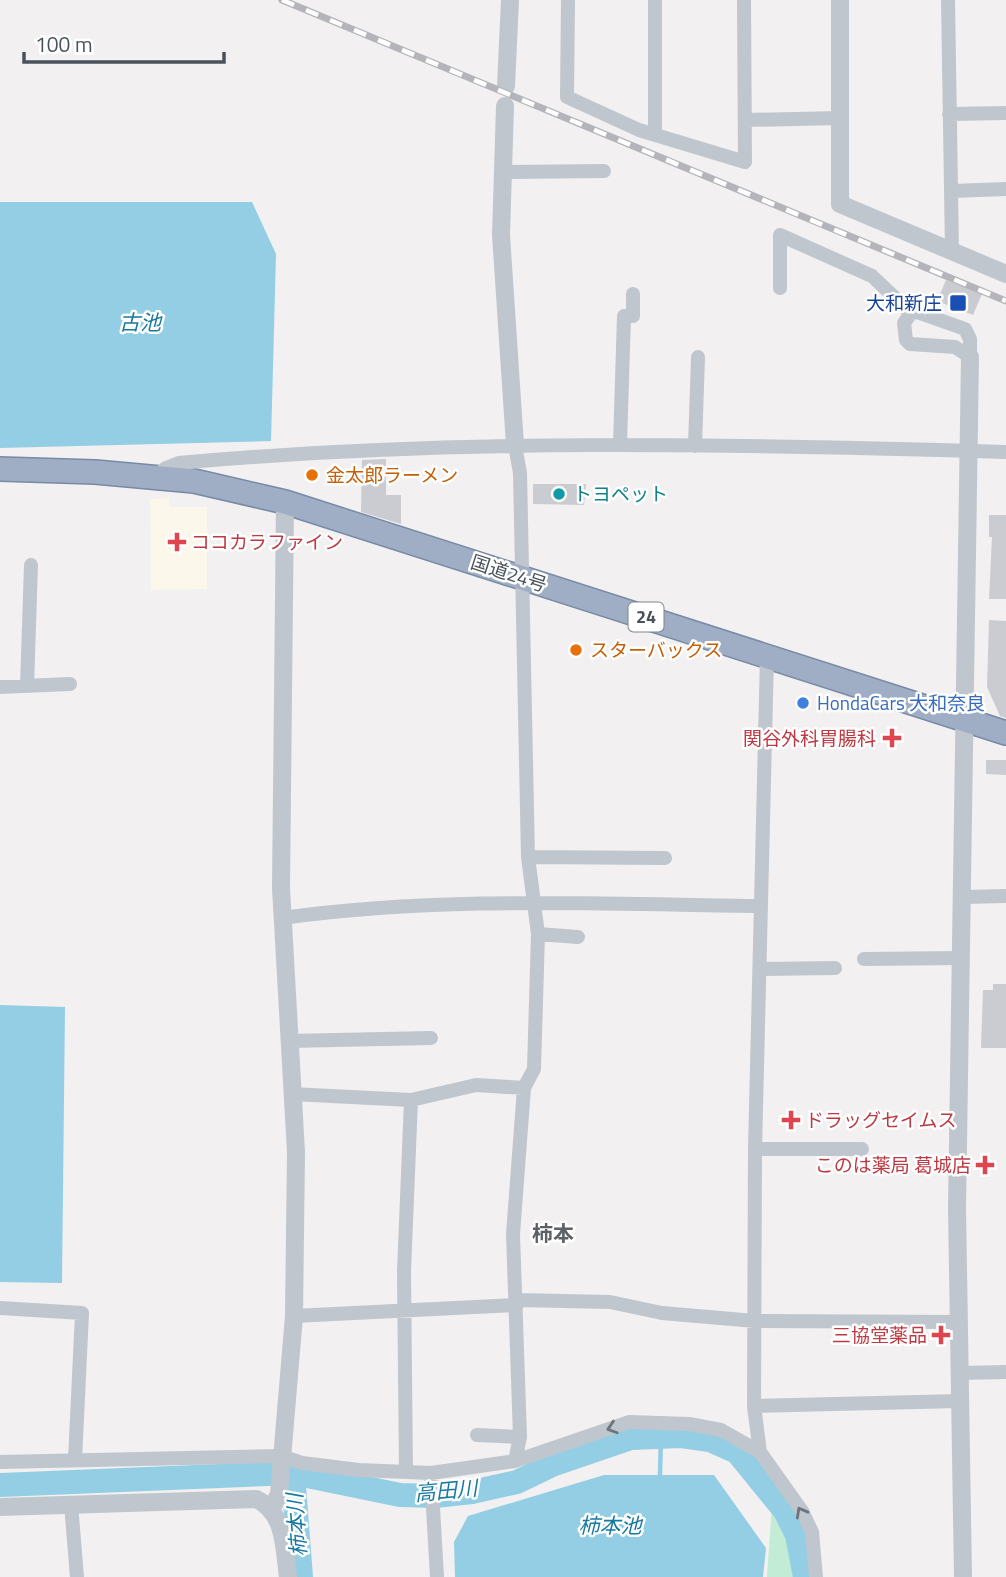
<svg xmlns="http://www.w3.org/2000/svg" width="1006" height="1577" font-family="'Titillium Web','Noto Sans JP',sans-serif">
  <rect width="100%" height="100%" fill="#f2f0f0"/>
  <!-- commercial -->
  <path fill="#fbf7eb" d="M169,498V507H207V589L151,590L150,499Z"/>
  <!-- green -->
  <path fill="#c2ecd5" d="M772,1506C794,1524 798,1550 801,1577H767Z"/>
  <!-- water -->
  <path fill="#93cee5" d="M0,202H252L276,254L271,441L0,448Z
    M0,1005L65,1007L62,1283L0,1282Z
    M604,1475H714L766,1548L763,1577H455L454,1542L468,1516Z"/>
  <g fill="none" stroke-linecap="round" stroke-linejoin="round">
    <!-- stream -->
    <path stroke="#93cee5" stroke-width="4.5" d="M660,1475L661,1436"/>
    <!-- river -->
    <path stroke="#93cee5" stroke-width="24" d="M293,1473L301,1577
      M0,1485L293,1473L400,1495L435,1496L472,1492L517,1482L552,1465L631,1438L681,1436L710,1440L737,1452L785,1511L797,1535L805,1577"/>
  </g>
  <!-- building -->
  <path fill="#caccd2" d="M946,280L982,294L973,315L937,301Z
    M386,459V495H401V524L361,512L362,460Z
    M533,484H586L584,505L533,504Z
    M989,515H1006V599H989L992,537H989Z
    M989,620L1006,621V718L1000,716L987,687Z
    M986,760H1006V775L986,774Z
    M993,984H1006V1048H981L983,990H993Z"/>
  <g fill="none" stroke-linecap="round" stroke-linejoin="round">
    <!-- trunk casing -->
    <g stroke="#778aa6" stroke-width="26">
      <path id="trunk" d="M0,469L95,472L194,481L285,502L1006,733"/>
    </g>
    <!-- minor -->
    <path stroke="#bfc6cd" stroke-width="14" d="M568,0L567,97L639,130L745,162L744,0
      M948,0L952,251
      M949,114L1006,113
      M745,120L841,118
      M655,135V0
      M502,172L604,171
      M952,191L1006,189
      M780,288V235L872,276L911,313
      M917,312L965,329L970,339V357L955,347L910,344L906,340L904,323L911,313Z
      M620,444L624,316H633V294
      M695,446L698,357
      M155,477L166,468L179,463C454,438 730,444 1006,452
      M27,686L31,565
      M0,687L70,684
      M528,857L665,858
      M963,897L1006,896
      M282,918C441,896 601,904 761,906
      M538,934L578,937
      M864,959L962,958
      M760,969L835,968
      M288,1041L431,1038
      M291,1094L411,1100L476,1085L524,1088
      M755,1149H862
      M517,1300L610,1302L662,1313L755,1321L958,1322
      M0,1308L82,1313L75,1460
      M294,1316L517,1305
      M959,1373L1006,1372
      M754,1406L960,1401
      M477,1435L520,1437
      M760,1452L754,1406L755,1149L767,657
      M515,1461L520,1437L513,1234L524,1088L534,1069L538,934L528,857L520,473L515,445
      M0,1462L281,1456L302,1463L359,1470L431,1473L515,1461L629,1422L689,1424L721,1430L760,1452L802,1511L812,1532L816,1577
      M406,1472L404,1271L411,1100
      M431,1473L437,1577
      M71,1504L77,1577"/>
    <!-- tertiary -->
    <path stroke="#bfc6cd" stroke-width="18" d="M840,0V204L1006,274
      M506,86L510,0
      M505,106L501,235L515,445
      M0,1507L256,1499C286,1513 284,1549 288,1577
      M271,1510L279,1494L294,1316L296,1152L281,888L285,502
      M963,1577L957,1208L970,357"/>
    <!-- trunk -->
    <use href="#trunk" stroke="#9faec4" stroke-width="23"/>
    <!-- rail casing -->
    <g stroke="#b3b5ba" stroke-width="7">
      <path id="rail" d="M282,0L1006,301"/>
    </g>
    <!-- rail -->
    <use href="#rail" stroke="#fff" stroke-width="4.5" stroke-dasharray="13" stroke-linecap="butt"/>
  </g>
  <!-- one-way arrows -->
  <defs><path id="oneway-chevron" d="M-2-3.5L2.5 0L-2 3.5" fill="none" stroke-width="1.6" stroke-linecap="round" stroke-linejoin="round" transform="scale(1.75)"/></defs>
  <g stroke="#6c757e">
    <use href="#oneway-chevron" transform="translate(612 1428) rotate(162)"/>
    <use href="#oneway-chevron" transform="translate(801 1512) rotate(-119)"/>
  </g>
  <!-- markers -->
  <rect fill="#1a4fb4" stroke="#fff" stroke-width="2.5" x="949" y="294" width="18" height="18" rx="3.5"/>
  <g fill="#e8710a" stroke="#fff" stroke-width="2.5">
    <circle cx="312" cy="475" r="7"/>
    <circle cx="576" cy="650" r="7"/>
  </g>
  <circle fill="#0f9aa8" stroke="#fff" stroke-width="2.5" cx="559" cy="494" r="7"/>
  <g fill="#e0444e" stroke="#fff" stroke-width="2.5">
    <path d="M173.5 531.5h7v7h7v7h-7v7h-7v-7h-7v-7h7z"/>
    <path d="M888.5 727.5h7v7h7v7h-7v7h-7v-7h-7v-7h7z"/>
    <path d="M787.5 1109.5h7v7h7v7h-7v7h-7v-7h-7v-7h7z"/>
    <path d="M981.5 1154.5h7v7h7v7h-7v7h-7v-7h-7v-7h7z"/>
    <path d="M937.5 1324.5h7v7h7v7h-7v7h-7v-7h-7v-7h7z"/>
  </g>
  <circle fill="#3f7fe0" stroke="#fff" stroke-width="2.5" cx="803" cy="703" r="7"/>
  <g text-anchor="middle" stroke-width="5" stroke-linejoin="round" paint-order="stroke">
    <!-- shield labels -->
    <rect fill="#fff" stroke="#80868d" stroke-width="2" x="628.5" y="602.5" width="35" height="29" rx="5"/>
    <g font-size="18" font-weight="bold" fill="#49525c">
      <text x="646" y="623">24</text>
    </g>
    <!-- transit labels -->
    <g font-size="19" fill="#164399" stroke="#fff" text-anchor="end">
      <text x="942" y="310">大和新庄</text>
    </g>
    <!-- food labels -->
    <g font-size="19" fill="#c56008" stroke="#fff" text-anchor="start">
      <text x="326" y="482">金太郎ラーメン</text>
      <text x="590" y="657">スターバックス</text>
    </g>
    <!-- culture labels -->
    <g font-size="19" fill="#0d838f" stroke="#fff" text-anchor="start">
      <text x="573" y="501">トヨペット</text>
    </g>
    <!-- health labels -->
    <g font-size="19" fill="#be3a42" stroke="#fff" text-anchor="end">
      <text x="191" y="549" text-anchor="start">ココカラファイン</text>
      <text x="876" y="745">関谷外科胃腸科</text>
      <text x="805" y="1127" text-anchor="start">ドラッグセイムス</text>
      <text x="971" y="1172">このは薬局 葛城店</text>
      <text x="927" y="1342">三協堂薬品</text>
    </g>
    <!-- street labels -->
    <g font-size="19" fill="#49525c" stroke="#fff">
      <text transform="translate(509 573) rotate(18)" y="7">国道24号</text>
    </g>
    <!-- shop labels -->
    <g font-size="19" fill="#366cbe" stroke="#fff" text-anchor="start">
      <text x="817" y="710">HondaCars 大和奈良</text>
    </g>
    <!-- water labels -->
    <g font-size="21" font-style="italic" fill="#187aa0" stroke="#fff">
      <text x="140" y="330">古池</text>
      <text transform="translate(446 1491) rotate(-5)" y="7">高田川</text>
      <text transform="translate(297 1525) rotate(-94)" y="7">柿本川</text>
      <text x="610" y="1533">柿本池</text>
    </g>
    <!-- neighbourhood labels -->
    <g font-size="21" font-weight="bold" fill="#5d6064" stroke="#fff">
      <text x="553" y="1241">柿本</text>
    </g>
  </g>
  <!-- scale -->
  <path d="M24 52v10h200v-10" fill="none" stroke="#49525c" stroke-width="3.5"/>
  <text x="35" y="52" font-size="21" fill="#49525c" stroke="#ffffff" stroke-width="5" paint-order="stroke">100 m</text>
</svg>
